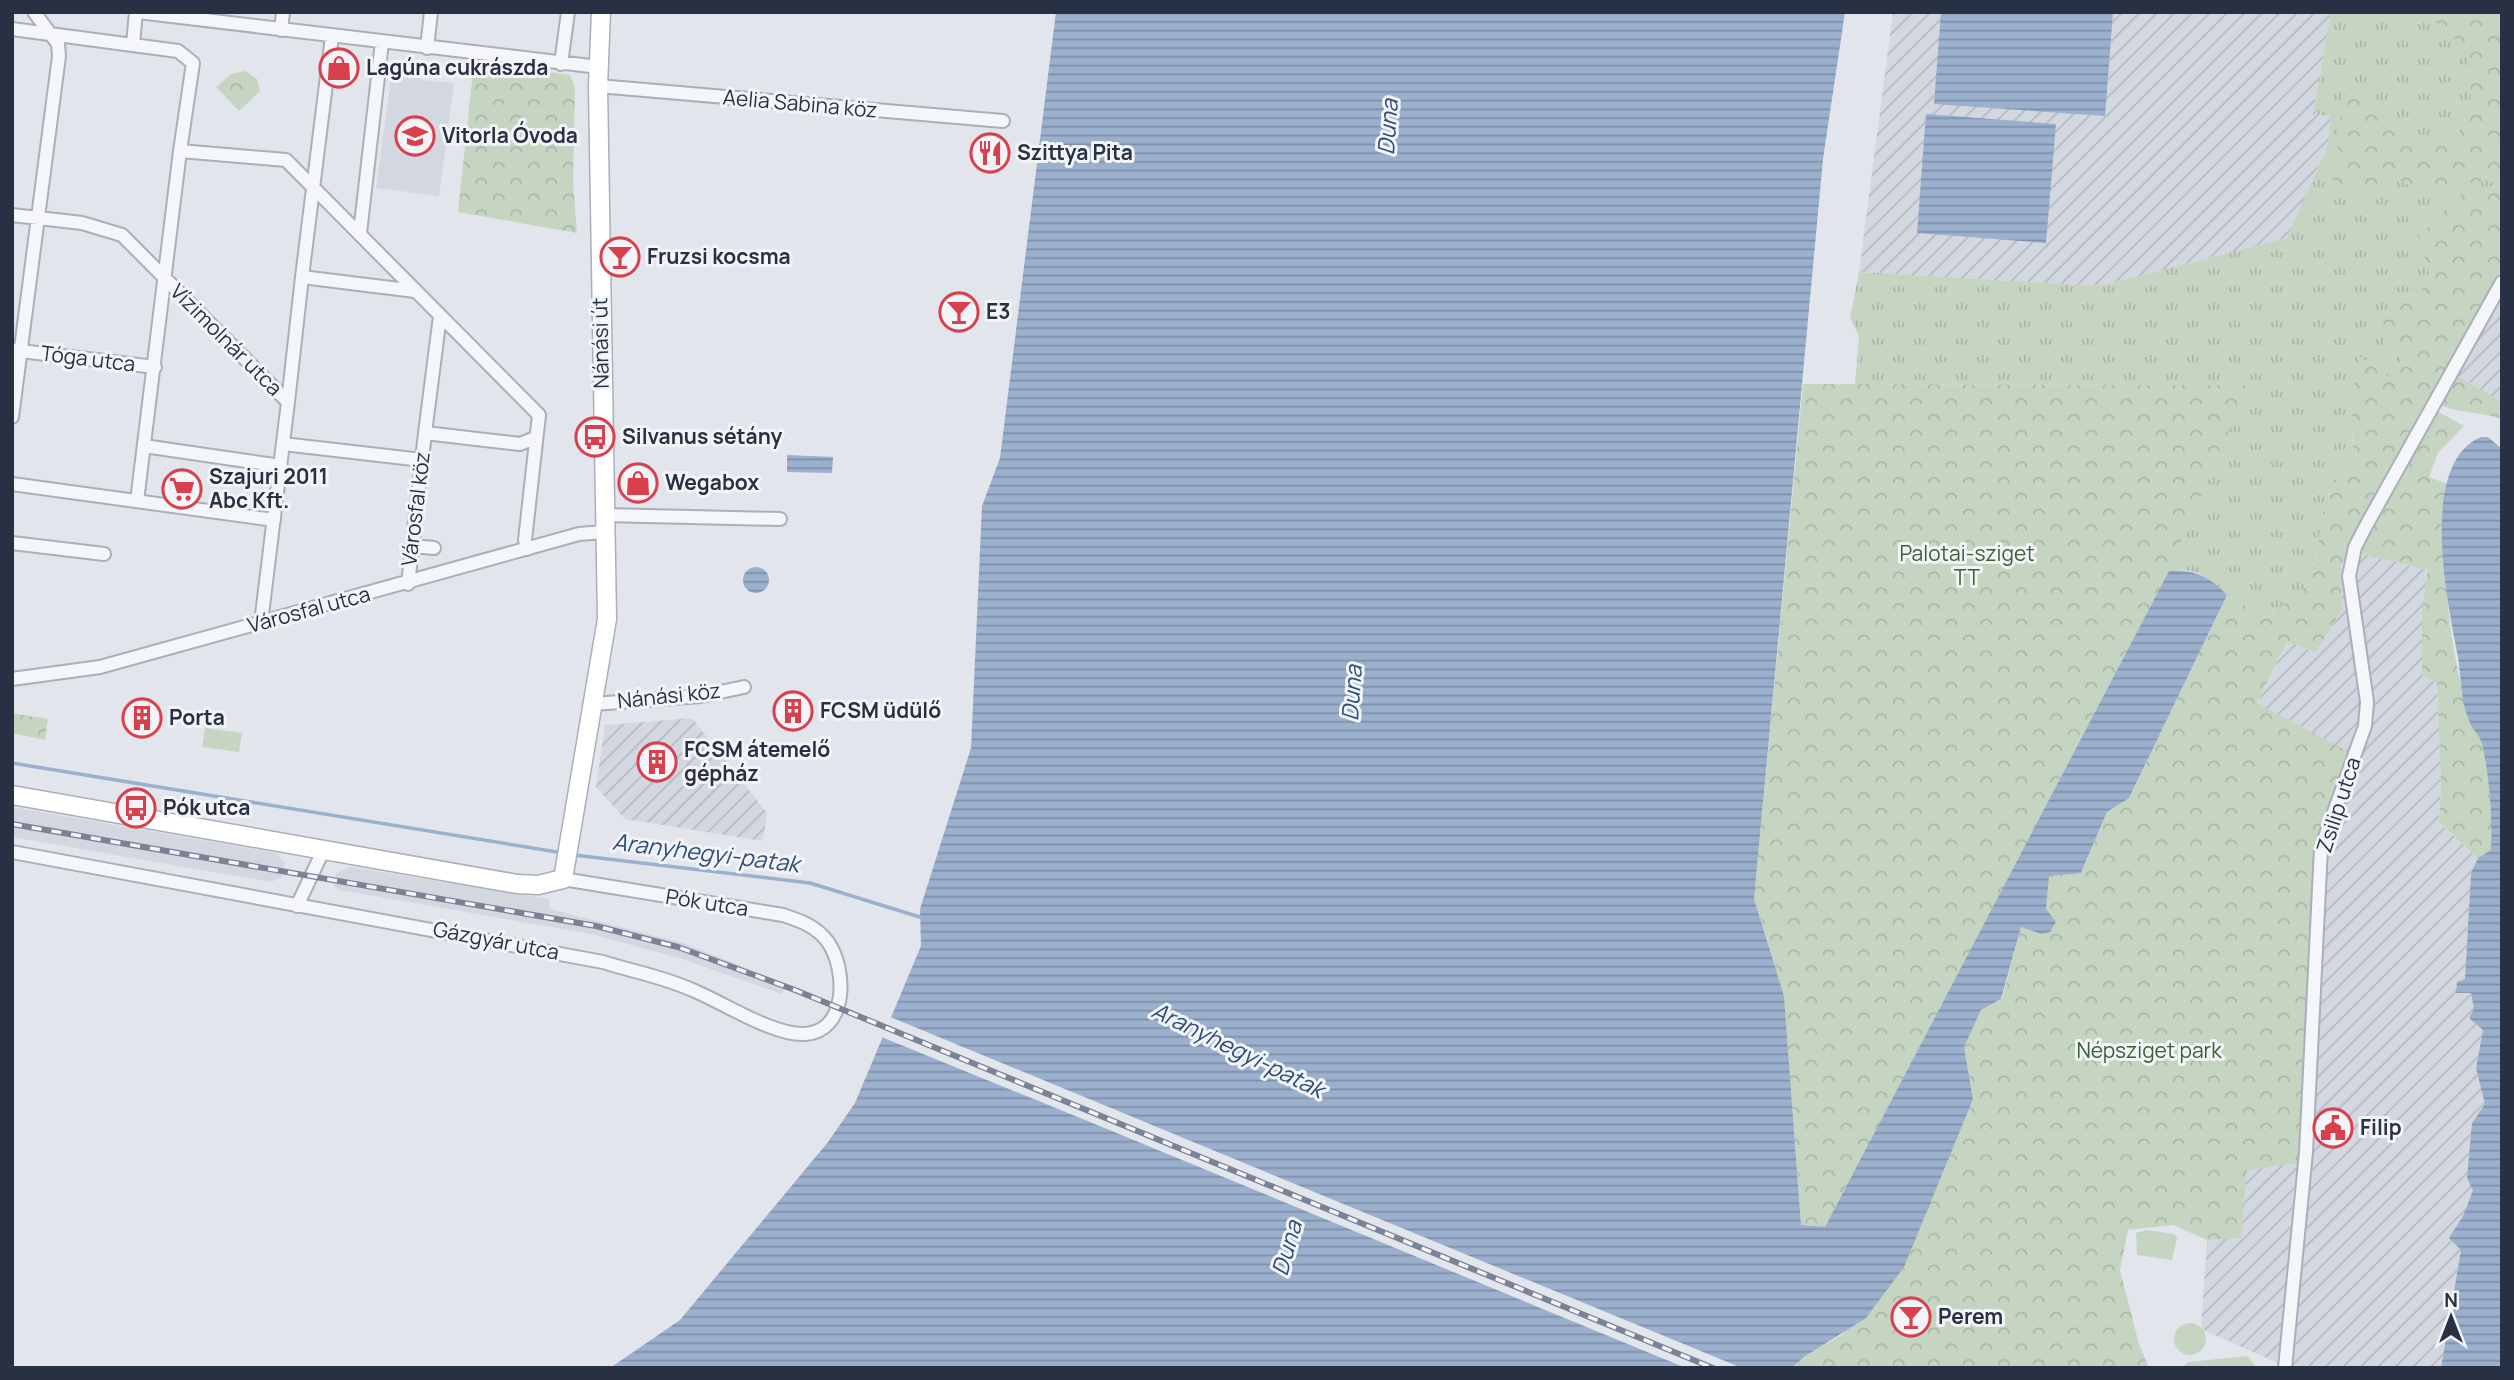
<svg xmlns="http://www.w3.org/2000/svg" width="2514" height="1380" font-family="Manrope,sans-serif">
  <defs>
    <pattern id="industrial-furrows" width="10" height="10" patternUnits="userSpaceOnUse" patternTransform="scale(1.75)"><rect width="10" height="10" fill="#d3d7e0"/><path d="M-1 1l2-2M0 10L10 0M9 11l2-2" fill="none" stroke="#b5b9c1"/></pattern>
    <pattern id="grass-tufts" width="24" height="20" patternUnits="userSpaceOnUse" patternTransform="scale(1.75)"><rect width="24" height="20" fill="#c6d5c2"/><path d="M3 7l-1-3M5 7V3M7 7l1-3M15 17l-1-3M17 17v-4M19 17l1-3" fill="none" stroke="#aab7a8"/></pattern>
    <pattern id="forest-crowns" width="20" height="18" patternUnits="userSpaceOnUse" patternTransform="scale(1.75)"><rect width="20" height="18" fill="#c6d5c2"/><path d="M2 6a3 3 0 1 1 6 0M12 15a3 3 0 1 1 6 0" fill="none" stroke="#aab7a8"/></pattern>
    <pattern id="water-rules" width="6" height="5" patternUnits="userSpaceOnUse" patternTransform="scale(1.75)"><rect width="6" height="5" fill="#9bb0cd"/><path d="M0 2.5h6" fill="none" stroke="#7e90a8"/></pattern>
  </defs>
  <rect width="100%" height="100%" fill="#e2e5eb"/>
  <!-- built -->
  <path fill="#d3d7e0" d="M393,64L422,67L421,80L454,83L439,196L376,188Z
    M12,807L276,853L285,863L282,877L271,882L12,837Z
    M350,867L550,899V909L683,943L787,984L782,994L679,958L591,934L340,890L334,886L336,873Z"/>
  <!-- industrial -->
  <path fill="url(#industrial-furrows)" d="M1893,12H2331L2313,113L2331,116L2328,145L2287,238L2099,286L1859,272Z
    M2502,267V402L2448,370Z
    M2354,552L2428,570L2422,608V676L2437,683L2441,785L2439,822L2478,858L2471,873L2465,979L2456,993H2471L2483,1030L2476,1068L2486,1104L2473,1190L2463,1216L2450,1238L2461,1250L2441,1368H2277L2278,1363L2201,1329L2207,1240L2241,1238L2247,1170L2257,704L2287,642L2316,652L2342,610L2341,565Z
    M692,718L767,813L763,841L625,819L596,787L605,725Z"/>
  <!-- grass -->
  <path fill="url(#grass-tufts)" d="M2331,12H2502V188L2489,186L2419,294L2400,297L2404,349L2398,385L2360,357L2351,400L2353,454L2325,500L2312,580L2267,618C2255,611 2240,604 2228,596C2204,578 2204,568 2169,571L2247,385L1855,384L1859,336L1850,318L1859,272L2099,286L2287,238L2328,145L2331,116L2313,114Z"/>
  <!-- forest -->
  <path fill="url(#forest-crowns)" d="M2429,12H2502V178L2456,185L2427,194L2386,174L2374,194L2332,186L2343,95L2381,101C2395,135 2424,146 2459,143L2471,95L2467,45L2443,32Z
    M474,62L570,75L575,87L573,182L577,233L458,212Z
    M245,71L257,79L260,91L239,111L216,87L231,74Z
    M2489,186L2502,188V267L2448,370L2502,402V419C2480,411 2459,414 2438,404L2435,410L2464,426L2438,453L2429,477L2447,484C2439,562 2449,641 2468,716C2470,725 2477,731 2481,739C2490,759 2492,827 2491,850L2478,858L2439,822L2441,785L2437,683L2422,676V608L2428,570L2354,552L2341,565L2342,610L2316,652L2287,642L2257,703L2354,755L2321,848L2311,1040L2298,1163L2247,1170L2241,1238L2207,1240L2173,1225L2128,1230L2120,1270L2139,1344L2149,1368H1793L1804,1357L1843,1334L1973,1099L1964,1047L1981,1010L2002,999L2021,927L2041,934L2049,875L2082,872L2107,812L2129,798L2227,595L2267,618L2312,580L2325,500L2353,454L2351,400L2359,356L2398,384L2404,349L2385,345L2383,316L2400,297L2419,294L2430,277L2419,236L2460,195Z
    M1803,384L2248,385L2169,571L1825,1228L1801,1225L1784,996L1754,899Z
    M12,713L48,719L45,740L12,733Z"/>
  <!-- garden -->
  <path fill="#c6d5c2" d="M205,728L242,733L239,752L202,747Z
    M2147,1230L2174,1234L2177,1238L2172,1260L2137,1255L2136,1233Z
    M2174 1339a16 16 0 1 1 32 0a16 16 0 1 1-32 0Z
    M2248,1356L2256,1368H2182L2188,1362Z"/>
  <!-- water -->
  <path fill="url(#water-rules)" d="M1056,12H1845L1823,159L1754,899L1784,996L1801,1225L1825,1227L2169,571C2195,569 2210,577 2227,595L2129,798L2107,812L2081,873L2049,876L2046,909L2056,922L2050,932L2041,934L2021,927L2001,999L1981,1010L1964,1047L1973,1099L1904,1267L1866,1318L1804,1357L1792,1368H610L680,1320L828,1142L855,1103L921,946L920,909L971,748L982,506L1000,458Z
    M1941,12H2113L2105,116L1934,104Z
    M1926,114L2056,124L2046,243L1917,233Z
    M2481,437H2488L2502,449V1368H2441L2461,1250L2449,1238L2463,1216L2473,1190L2467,1178L2472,1123L2485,1104L2476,1068L2483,1030L2469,1018L2474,1009L2471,993H2456L2457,982L2465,979L2471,873L2478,858L2491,850C2492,816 2490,778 2482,744C2480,735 2472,729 2469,721C2461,702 2461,677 2458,657C2448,605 2417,464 2481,437Z
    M787,455L833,457L832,473L787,472Z
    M743 580a13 13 0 1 1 26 0a13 13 0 1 1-26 0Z"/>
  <!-- pier -->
  <path fill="#e2e5eb" d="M888,1016L1409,1231L1742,1368H1686L1090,1122L879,1036Z"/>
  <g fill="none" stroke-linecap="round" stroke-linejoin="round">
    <!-- stream -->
    <path stroke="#9bb0cd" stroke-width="3.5" d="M12,763L563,853
      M574,855L810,883L923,918"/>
    <!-- street casing -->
    <g stroke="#aaafb9" stroke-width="16">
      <path id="street" d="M138,12L599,67
        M12,29L178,51L193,63L180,151L286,160L539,415L525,540L527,549
        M281,30L283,12
        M332,36L302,277L415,291
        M133,44L136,12
        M427,48L431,12
        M561,64L568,12
        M598,86L1003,121
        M12,215L82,223L122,235L288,402L261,623
        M360,233L382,42
        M440,316L425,433L520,444L535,438
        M12,350L155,367
        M288,402L302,277
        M12,417L59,56L58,44L34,12
        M283,444L422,460
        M144,446L281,466
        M12,484L274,520
        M137,501L180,151
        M604,515L780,519
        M12,543L104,554
        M412,546L434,548
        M408,584L425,433
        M12,679L100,667L579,534L604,532
        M593,704L701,696L744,687
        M12,852L603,962C631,971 663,977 690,989C721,1001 773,1036 805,1034C848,1031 847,970 828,942C816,926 801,921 783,915L563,879
        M297,906L323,851
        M2285,1368L2306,1152L2321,848L2365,726L2367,702L2349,576L2355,547L2367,524L2502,282"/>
    </g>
    <!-- secondary casing -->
    <g stroke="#aaafb9" stroke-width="21">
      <path id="secondary" d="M12,795L517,884L538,885L563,879L607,619L598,86L601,12"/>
    </g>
    <!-- street -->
    <use href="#street" stroke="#f5f6f9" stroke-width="12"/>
    <!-- secondary -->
    <use href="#secondary" stroke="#fff" stroke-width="18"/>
    <!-- rail casing -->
    <g stroke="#7a8296" stroke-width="6">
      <path id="rail" d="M12,824L596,926L678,947L795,990L1713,1368"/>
    </g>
    <!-- rail -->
    <use href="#rail" stroke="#f2f4f8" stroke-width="3.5" stroke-dasharray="10" stroke-linecap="butt"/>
  </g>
  <!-- icons -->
  <defs>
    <g id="shop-ring" transform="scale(2.0125)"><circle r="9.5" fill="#f2f4f8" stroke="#d7404c" stroke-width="1.5"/><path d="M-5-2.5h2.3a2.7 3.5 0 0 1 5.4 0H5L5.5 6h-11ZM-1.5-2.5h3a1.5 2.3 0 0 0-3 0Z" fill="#d7404c"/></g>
    <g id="school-ring" transform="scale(2.0125)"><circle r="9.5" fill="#f2f4f8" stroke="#d7404c" stroke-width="1.5"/><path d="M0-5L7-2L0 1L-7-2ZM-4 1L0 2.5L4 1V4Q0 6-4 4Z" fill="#d7404c"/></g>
    <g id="restaurant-ring" transform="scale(2.0125)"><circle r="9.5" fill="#f2f4f8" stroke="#d7404c" stroke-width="1.5"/><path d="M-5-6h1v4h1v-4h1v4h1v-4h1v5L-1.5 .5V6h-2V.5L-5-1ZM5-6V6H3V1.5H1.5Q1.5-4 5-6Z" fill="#d7404c"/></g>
    <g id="bar-ring" transform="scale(2.0125)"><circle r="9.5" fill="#f2f4f8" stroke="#d7404c" stroke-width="1.5"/><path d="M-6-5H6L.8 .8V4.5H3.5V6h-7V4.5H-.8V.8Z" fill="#d7404c"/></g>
    <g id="bus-ring" transform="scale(2.0125)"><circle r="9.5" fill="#f2f4f8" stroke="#d7404c" stroke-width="1.5"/><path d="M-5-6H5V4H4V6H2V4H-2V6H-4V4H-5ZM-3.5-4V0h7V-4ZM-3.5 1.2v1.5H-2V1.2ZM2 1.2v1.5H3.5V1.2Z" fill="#d7404c"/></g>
    <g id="supermarket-ring" transform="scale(2.0125)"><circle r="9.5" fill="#f2f4f8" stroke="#d7404c" stroke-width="1.5"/><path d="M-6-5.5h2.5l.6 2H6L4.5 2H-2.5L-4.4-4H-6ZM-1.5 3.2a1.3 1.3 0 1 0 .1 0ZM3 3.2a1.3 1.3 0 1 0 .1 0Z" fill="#d7404c"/></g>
    <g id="building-ring" transform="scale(2.0125)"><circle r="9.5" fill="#f2f4f8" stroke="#d7404c" stroke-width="1.5"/><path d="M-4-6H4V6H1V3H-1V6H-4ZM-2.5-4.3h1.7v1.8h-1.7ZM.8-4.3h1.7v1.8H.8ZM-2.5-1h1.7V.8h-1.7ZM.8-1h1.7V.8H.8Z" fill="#d7404c"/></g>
    <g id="civic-ring" transform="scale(2.0125)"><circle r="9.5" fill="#f2f4f8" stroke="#d7404c" stroke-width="1.5"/><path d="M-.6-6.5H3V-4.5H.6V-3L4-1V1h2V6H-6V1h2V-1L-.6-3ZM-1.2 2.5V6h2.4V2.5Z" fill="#d7404c"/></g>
  </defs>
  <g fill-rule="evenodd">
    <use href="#shop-ring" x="339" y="68"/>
    <use href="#school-ring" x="415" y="136"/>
    <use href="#restaurant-ring" x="990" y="153"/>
    <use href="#bar-ring" x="620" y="257"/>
    <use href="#bar-ring" x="959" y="312"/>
    <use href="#bus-ring" x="595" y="437"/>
    <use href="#shop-ring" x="638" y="483"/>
    <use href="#supermarket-ring" x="182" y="489"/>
    <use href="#building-ring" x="793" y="711"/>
    <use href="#building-ring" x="142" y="718"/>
    <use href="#building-ring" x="657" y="762"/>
    <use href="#bus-ring" x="136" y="808"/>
    <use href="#civic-ring" x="2333" y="1128"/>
    <use href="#bar-ring" x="1911" y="1317"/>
  </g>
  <g text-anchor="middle" stroke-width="6" stroke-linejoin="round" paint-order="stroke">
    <!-- poi labels -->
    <g font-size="21" font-weight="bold" fill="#283144" stroke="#f2f4f8" text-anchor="start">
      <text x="366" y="75">Lagúna cukrászda</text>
      <text x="442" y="143">Vitorla Óvoda</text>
      <text x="1017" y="160">Szittya Pita</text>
      <text x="647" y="264">Fruzsi kocsma</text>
      <text x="986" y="319">E3</text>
      <text x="622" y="444">Silvanus sétány</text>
      <text x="209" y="484">Szajuri 2011<tspan x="209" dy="24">Abc Kft.</tspan></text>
      <text x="665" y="490">Wegabox</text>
      <text x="820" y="718">FCSM üdülő</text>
      <text x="169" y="725">Porta</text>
      <text x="684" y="757">FCSM átemelő<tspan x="684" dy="24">gépház</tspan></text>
      <text x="163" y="815">Pók utca</text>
      <text x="2360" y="1135">Filip</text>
      <text x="1938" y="1324">Perem</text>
    </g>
    <!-- street labels -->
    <g font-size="21" fill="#283144" stroke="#f2f4f8">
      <text transform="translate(800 104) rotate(5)" y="7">Aelia Sabina köz</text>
      <text transform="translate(226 340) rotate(45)" y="7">Vízimolnár utca</text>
      <text transform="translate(601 343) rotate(-91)" y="7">Nánási út</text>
      <text transform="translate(88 359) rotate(7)" y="7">Tóga utca</text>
      <text transform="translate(416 509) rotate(-83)" y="7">Városfal köz</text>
      <text transform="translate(309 610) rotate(-15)" y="7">Városfal utca</text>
      <text transform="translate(669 696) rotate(-6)" y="7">Nánási köz</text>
      <text transform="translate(2339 805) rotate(-72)" y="7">Zsilip utca</text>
      <text transform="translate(707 903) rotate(9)" y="7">Pók utca</text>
      <text transform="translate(496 941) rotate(11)" y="7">Gázgyár utca</text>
    </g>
    <!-- park labels -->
    <g font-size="21" fill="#3a6135" stroke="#f2f4f8">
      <text x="1967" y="561">Palotai-sziget<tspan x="1967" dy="24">TT</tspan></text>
      <text x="2149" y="1058">Népsziget park</text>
    </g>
    <!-- water labels -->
    <g font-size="23" font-style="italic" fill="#304c7b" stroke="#f2f4f8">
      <text transform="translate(1388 127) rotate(-86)" y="8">Duna</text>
      <text transform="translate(1352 693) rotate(-86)" y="8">Duna</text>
      <text transform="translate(706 853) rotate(7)" y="8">Aranyhegyi-patak</text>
      <text transform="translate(1238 1050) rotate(26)" y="8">Aranyhegyi-patak</text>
      <text transform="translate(1287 1248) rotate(-74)" y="8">Duna</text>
    </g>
  </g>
  <!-- border -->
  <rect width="2514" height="1380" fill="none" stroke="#283144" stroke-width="28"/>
  <!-- north arrow -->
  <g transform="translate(2451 1317)" stroke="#f2f4f8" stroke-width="5" paint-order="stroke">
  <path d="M0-5L12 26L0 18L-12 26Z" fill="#283144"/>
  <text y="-10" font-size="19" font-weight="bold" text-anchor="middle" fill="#283144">N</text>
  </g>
</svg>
